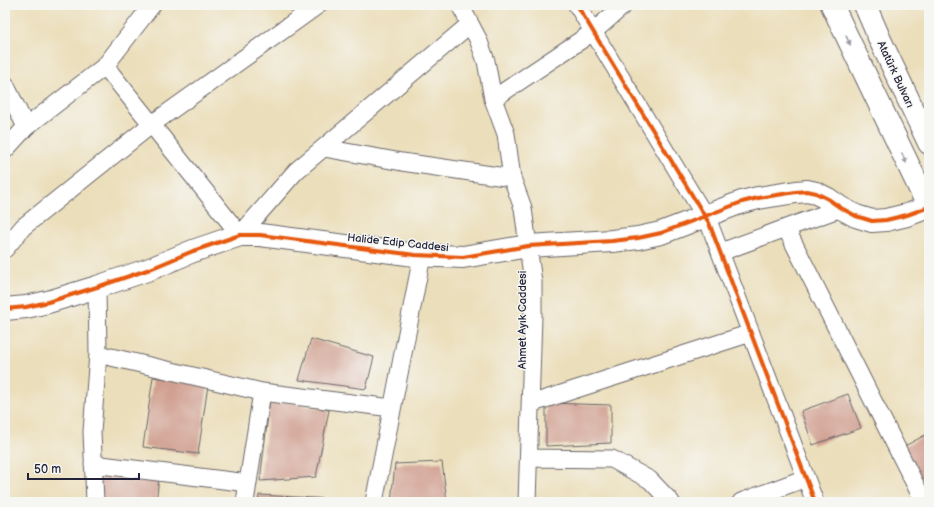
<svg xmlns="http://www.w3.org/2000/svg" width="934" height="507" font-family="'Balsamiq Sans',sans-serif">
  <rect width="100%" height="100%" fill="#f6f6f2"/>
  <filter id="ink" filterUnits="userSpaceOnUse"><feTurbulence type="fractalNoise" baseFrequency=".025" numOctaves="2"/><feDisplacementMap in="SourceGraphic" scale="8" xChannelSelector="R" yChannelSelector="G"/><feConvolveMatrix kernelMatrix="1 2 1 2 8 2 1 2 1" color-interpolation-filters="sRGB"/></filter>
  <filter id="wash" filterUnits="userSpaceOnUse"><feTurbulence type="fractalNoise" baseFrequency=".012" numOctaves="4" result="noise"/><feDisplacementMap in="SourceGraphic" scale="16" xChannelSelector="R" yChannelSelector="G"/><feGaussianBlur stdDeviation="0.9" result="paint"/><feColorMatrix in="noise" values="0 0 0 0 0 0 0 0 0 0 0 0 0 0 0 0 0 1.4 0 .05"/><feComposite in="paint" operator="in"/></filter>
  <g filter="url(#wash)">
    <rect width="100%" height="100%" fill="#ebdeba"/>
    <g id="blocks">
      <!-- building -->
      <path fill="#d09f90" d="M311,339L374,357L366,389L299,380Z
        M153,377L208,385L198,454L143,447Z
        M848,394L861,428L813,445L801,411Z
        M270,399L329,410L316,477L260,481Z
        M546,403L611,405V443L546,446Z
        M929,433V475L922,479L903,447Z
        M442,462L447,502H391L395,464Z
        M99,472L159,478L156,502H101Z
        M259,495L349,500V502H258Z"/>
    </g>
  </g>
  <g filter="url(#ink)">
    <use href="#blocks" fill-opacity="0" stroke="#686467" stroke-width="1"/>
    <g fill="none" stroke-linecap="round" stroke-linejoin="round">
      <!-- street casing -->
      <g stroke="#686467" stroke-width="19">
        <path id="street" d="M460,5L478,39L486,61L493,99L506,134L512,178L523,208L528,246L533,282V316L527,502
          M577,5L709,223L815,502
          M105,66L240,235L296,171L470,24
          M5,84L26,127
          M493,99L593,32L624,5
          M324,148L402,162L512,178
          M5,150L26,127L105,66L152,5
          M786,228L924,502
          M5,249L23,227L152,124L318,5
          M721,252L786,228L841,208
          M98,354L262,392L392,408
          M530,404L751,333
          M529,458L612,459L650,480L671,502
          M93,464L248,483
          M95,502L92,432L98,354L97,287
          M245,502L262,392
          M374,502L422,256
          M741,502L806,478"/>
      </g>
      <!-- secondary casing -->
      <g stroke="#686467" stroke-width="24">
        <path id="secondary" d="M832,5L929,208
          M865,5L881,42L929,143
          M5,309L26,307L48,302L97,287L150,269L193,251L240,235H260L415,255L463,257L528,246L612,241L638,238L661,233L742,202L758,198L796,192L807,191L816,193L828,199L841,208L856,216L872,221L886,220L907,215L929,207"/>
      </g>
      <!-- street -->
      <use href="#street" stroke="#fff" stroke-width="17"/>
      <!-- secondary -->
      <use href="#secondary" stroke="#fff" stroke-width="22"/>
      <!-- cycleway casing -->
      <g stroke="#f6f6f2" stroke-width="6">
        <path id="cycleway" d="M577,5L709,223L815,502
          M5,309L26,307L48,302L97,287L150,269L193,251L240,235H260L415,255L463,257L528,246L612,241L638,238L661,233L742,202L758,198L796,192L807,191L816,193L828,199L841,208L856,216L872,221L886,220L907,215L929,207"/>
      </g>
      <!-- cycleway -->
      <use href="#cycleway" stroke="#e8590c" stroke-width="4"/>
    </g>
    <!-- one-way arrows -->
    <defs><path id="oneway-solid" d="M-6-.8H1V-3.2L6.5 0L1 3.2V.8H-6Z"/></defs>
    <g fill="#9c9ca7">
      <use href="#oneway-solid" transform="translate(848 40) rotate(65)"/>
      <use href="#oneway-solid" transform="translate(904 158) rotate(65)"/>
    </g>
  </g>
  <g text-anchor="middle" stroke-width="3" stroke-linejoin="round" paint-order="stroke">
    <!-- street labels -->
    <g font-size="11" fill="#22223b" stroke="#f6f6f2">
      <text transform="translate(896 74) rotate(65)" y="4">Atatürk Bulvarı</text>
      <text transform="translate(398 242) rotate(6)" y="4">Halide Edip Caddesi</text>
      <text transform="translate(522 320) rotate(-90)" y="4">Ahmet Ayık Caddesi</text>
    </g>
  </g>
  <!-- margin -->
  <rect width="934" height="507" fill="none" stroke="#f6f6f2" stroke-width="20"/>
  <!-- scale -->
  <path d="M28 473v6h111v-6" fill="none" stroke="#22223b" stroke-width="2"/>
  <text x="34" y="473" font-size="12" fill="#22223b" stroke="#f6f6f2" stroke-width="3" paint-order="stroke">50 m</text>
</svg>
